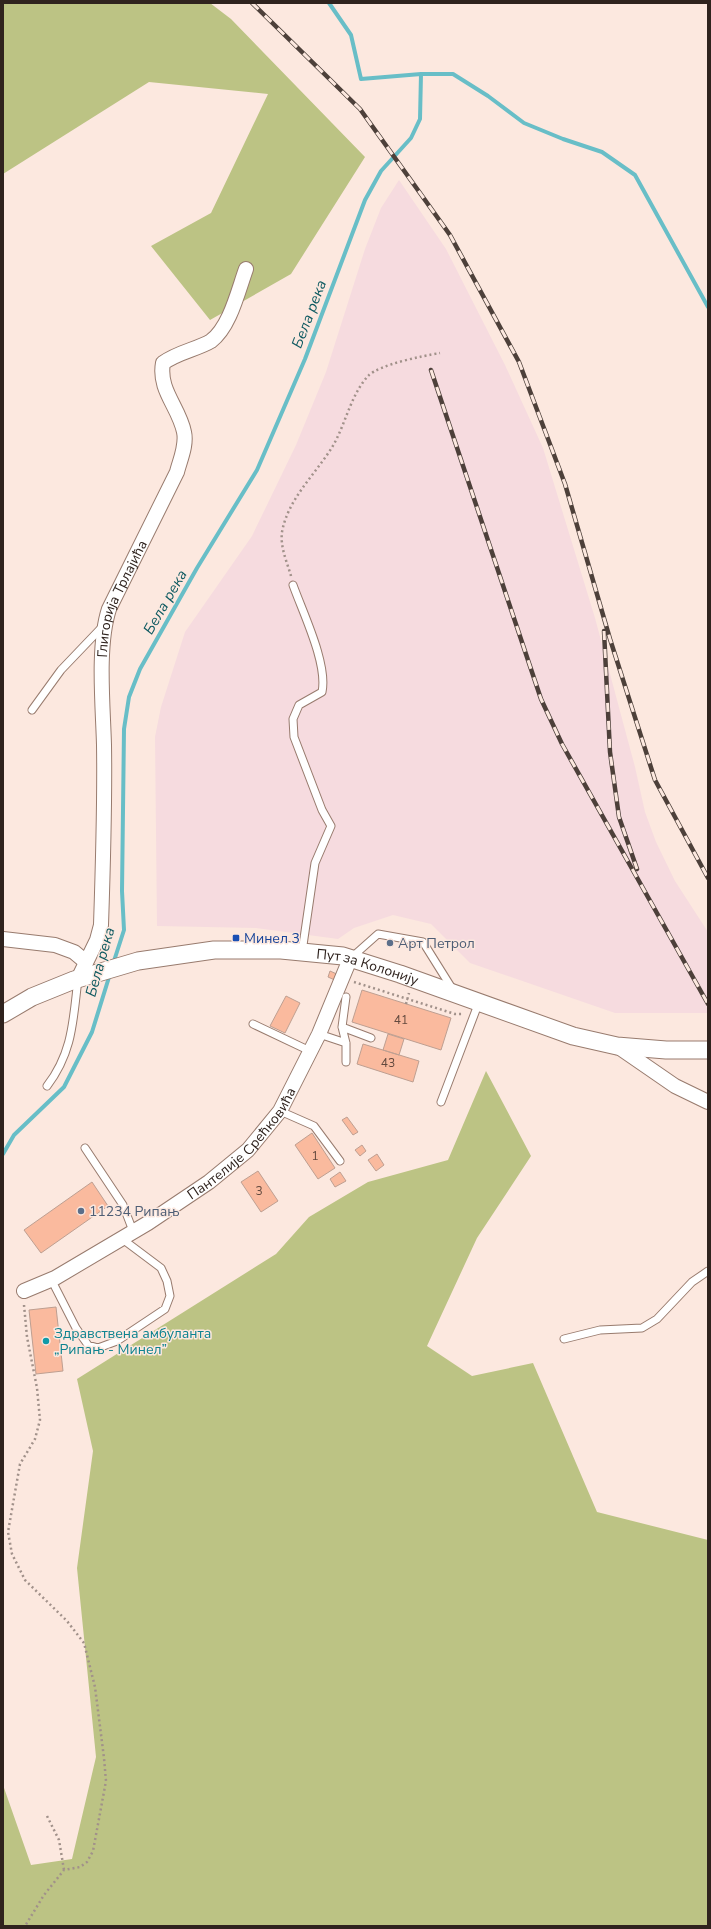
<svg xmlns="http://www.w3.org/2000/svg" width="711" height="1929" font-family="'Nunito Sans',sans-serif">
  <rect width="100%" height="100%" fill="#fce8df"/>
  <!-- industrial -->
  <path fill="#f6dbdf" d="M399,180L446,249L505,365L543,448L595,618L635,767L645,812L656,842L675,881L708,932V1013H615L470,963L431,924L393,915L354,928L338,939L256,928L157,926L155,737L161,707L185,632L252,536L296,445L326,372L365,249L381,208Z"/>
  <!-- forest -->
  <path fill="#bcc384" d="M3,3H210L231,19L365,157L291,274L210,320L151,246L211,213L268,94L149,82L3,174Z
    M486,1071L531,1156L477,1238L427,1346L472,1376L533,1363L597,1512L708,1540V1926H3V1785L31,1865L72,1859L96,1757L77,1568L93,1451L77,1379L276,1254L309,1217L368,1182L448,1160Z"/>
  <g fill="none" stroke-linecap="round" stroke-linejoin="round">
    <!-- stream -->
    <path stroke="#68bec7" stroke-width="4" d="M329,3L351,35L361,79L421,74H453L488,96L524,123L563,139L602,152L635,175L708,307
      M113,964L124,930L122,891L124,729L129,697L140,669L197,568L257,470L305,359L365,200L381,171L411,138L420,119L421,74
      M3,1154L14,1135L64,1087L92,1032L110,974"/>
  </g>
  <!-- building -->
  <path fill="#faba9e" stroke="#be9f91" d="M330,971L339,975L337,981L328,977Z
    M362,990L451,1018L441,1050L352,1022Z
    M286,996L300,1003L285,1033L270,1026Z
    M388,1034L404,1039L399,1055L383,1050Z
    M363,1044L419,1061L413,1082L357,1064Z
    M347,1117L358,1132L353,1135L342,1120Z
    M312,1133L335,1168L318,1179L295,1145Z
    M362,1145L366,1151L360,1156L355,1150Z
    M377,1154L384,1165L376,1171L368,1160Z
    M258,1171L278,1201L261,1212L241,1182Z
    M340,1172L346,1181L335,1187L330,1179Z
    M92,1182L108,1206L41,1253L24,1230Z
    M56,1307L63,1371L36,1374L29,1310Z"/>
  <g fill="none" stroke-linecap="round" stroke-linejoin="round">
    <!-- service casing -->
    <g stroke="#987b6e" stroke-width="9">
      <path id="service" d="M293,585C303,613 328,664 322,692L299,705L293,719L294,737L322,810L331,826L315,863L302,952
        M32,710L61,670L104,625
        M351,958L378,934L423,942L453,990
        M253,1024L310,1051
        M342,1027L371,1038
        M319,1034L346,1043
        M346,1062V1043L342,1027L346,997
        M47,1086C73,1052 73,1020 78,979
        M441,1102L479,1002
        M280,1111L314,1126L340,1161
        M85,1148L123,1205L133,1231
        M51,1279L76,1328L88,1345L98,1348L117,1341L165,1309L170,1296L167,1281L161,1268L121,1238
        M564,1339L600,1330L642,1328L657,1319L692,1282L708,1271"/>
    </g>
    <!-- minor casing -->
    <g stroke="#987b6e" stroke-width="16">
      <g id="minor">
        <path d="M3,939L55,945L74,952L86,962"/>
        <path id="s1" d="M78,979L97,940L101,925C103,865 105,805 104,745C103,706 97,646 109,609L177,472C180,460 187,445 184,432C179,407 158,390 163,363C178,352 198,349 211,341C230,327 238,291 246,269"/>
        <path d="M617,1046L675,1086L708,1102"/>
        <path id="s2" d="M24,1291L55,1278L148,1223L209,1182L248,1150L280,1111L319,1034L350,959"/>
      </g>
    </g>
    <!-- tertiary casing -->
    <g stroke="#987b6e" stroke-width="19">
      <g id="tertiary">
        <path id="s3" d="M3,1014L32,997L74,980L138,961L214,950H281L343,956L400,974L573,1036L617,1046L666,1050H708"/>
      </g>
    </g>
    <!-- path -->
    <path stroke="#a1918a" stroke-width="2.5" stroke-dasharray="2 3" stroke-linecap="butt" d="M291,576C287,562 280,547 282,532C288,498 317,473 334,444C346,422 351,395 368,376C380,364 423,356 440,353
      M354,982L455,1014H464
      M406,1004L409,993
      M24,1305L27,1337L37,1388L40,1420L35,1439L20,1464L8,1532L12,1554L25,1580L67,1621L84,1643L95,1687L104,1758L106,1781L93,1851L87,1862L80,1867L64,1870L44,1895L25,1926
      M47,1816L59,1840L64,1870"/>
    <!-- service -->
    <use href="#service" stroke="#fff" stroke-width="7"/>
    <!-- minor -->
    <use href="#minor" stroke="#fff" stroke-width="14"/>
    <!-- tertiary -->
    <use href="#tertiary" stroke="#fff" stroke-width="17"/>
    <!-- rail casing -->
    <g stroke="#4d403a" stroke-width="4.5">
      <path id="rail" d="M252,3L360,109L450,235L519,362L565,484L610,639L655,780L708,878
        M431,370L541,699L562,744L708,1004
        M604,631L610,752L619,817L637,869"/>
    </g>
    <!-- rail -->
    <use href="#rail" stroke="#fce8df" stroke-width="3" stroke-dasharray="9" stroke-linecap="butt"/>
  </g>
  <!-- markers -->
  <rect fill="#1a4fb4" stroke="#fce8df" stroke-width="1.5" x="232" y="934" width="8" height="8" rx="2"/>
  <g fill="#5c6f8a" stroke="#fce8df" stroke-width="1.5">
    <circle cx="390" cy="943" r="4"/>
    <circle cx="81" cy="1211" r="4"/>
  </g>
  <circle fill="#0f9aa8" stroke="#fce8df" stroke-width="1.5" cx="46" cy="1341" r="4"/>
  <g text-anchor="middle" stroke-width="3" stroke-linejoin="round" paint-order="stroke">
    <!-- number labels -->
    <g font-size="12" fill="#62493e">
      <text x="401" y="1024">41</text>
      <text x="388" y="1067">43</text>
      <text x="315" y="1160">1</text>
      <text x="259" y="1195">3</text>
    </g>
    <!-- street labels -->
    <g font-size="14" fill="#2f231e" stroke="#fce8df">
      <text dy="5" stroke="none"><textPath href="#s1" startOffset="389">Глигорија Трлајића</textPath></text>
      <text dy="5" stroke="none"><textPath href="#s3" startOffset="378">Пут за Колонију</textPath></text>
      <text dy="5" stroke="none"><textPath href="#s2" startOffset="266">Пантелије Срећковића</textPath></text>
    </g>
    <!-- transit labels -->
    <g font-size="14" fill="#164399" stroke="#fce8df" text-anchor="start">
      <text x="244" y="943">Минел 3</text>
    </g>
    <!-- service labels -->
    <g font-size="14" fill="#4e5e75" stroke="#fce8df" text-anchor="start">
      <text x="398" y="948">Арт Петрол</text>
      <text x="89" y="1216">11234 Рипањ</text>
    </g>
    <!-- culture labels -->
    <g font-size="14" fill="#0d838f" stroke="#fce8df" text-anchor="start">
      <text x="54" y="1338">Здравствена амбуланта<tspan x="54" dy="16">„Рипањ - Минел”</tspan></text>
    </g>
    <!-- water labels -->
    <g font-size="15" font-style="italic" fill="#0d5960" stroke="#fce8df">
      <text transform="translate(309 314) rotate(-69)" y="5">Бела река</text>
      <text transform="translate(165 602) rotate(-60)" y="5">Бела река</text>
      <text transform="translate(100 962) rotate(-74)" y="5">Бела река</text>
    </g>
  </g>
  <!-- border -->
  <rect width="711" height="1929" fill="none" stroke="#2f231e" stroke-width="8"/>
</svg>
